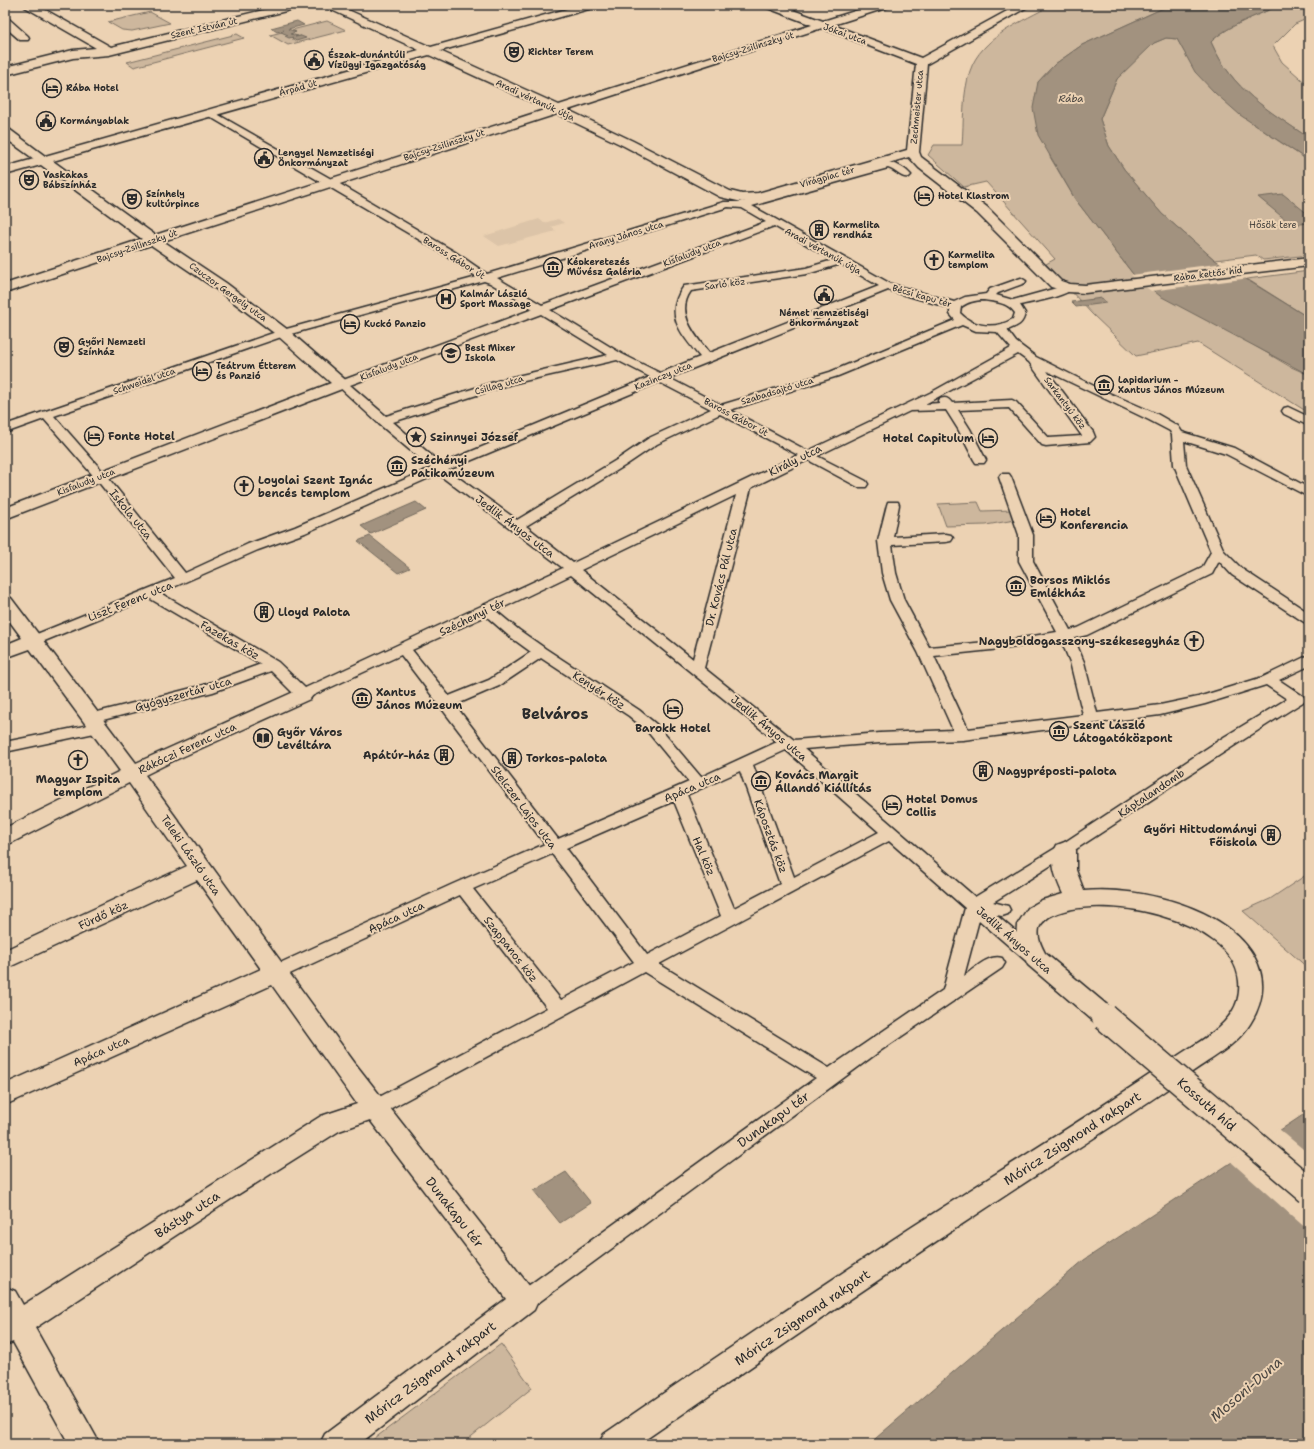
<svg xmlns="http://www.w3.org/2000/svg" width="1314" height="1449" font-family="'Shantell Sans',sans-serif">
  <rect width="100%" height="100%" fill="#ecd2b3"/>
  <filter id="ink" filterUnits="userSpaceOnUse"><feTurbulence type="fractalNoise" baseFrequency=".025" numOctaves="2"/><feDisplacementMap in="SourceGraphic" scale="8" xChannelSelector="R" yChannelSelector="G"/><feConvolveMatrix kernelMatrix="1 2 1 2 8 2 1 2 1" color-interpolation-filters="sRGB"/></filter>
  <g filter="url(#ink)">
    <!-- built -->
    <path fill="#dcc4a8" d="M539,219L544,223L558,219L564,223L551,227L556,231L499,246L484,236Z"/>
    <!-- green -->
    <path fill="#cdb79d" stroke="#7c7164" d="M1052,5H1170L1082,45L1055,64L1038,82L1050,157L1075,199L1133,274L1289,366L1309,375V413L1198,343L1136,356L1092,314L1046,264L1055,259L986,182L964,187L928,155L934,145H962C964,121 962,95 970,71C981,37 1023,21 1052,5Z
      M1280,5H1309V18L1295,24L1273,46L1282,62L1309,86V138C1267,110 1233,91 1211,42C1226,26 1259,15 1280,5Z
      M150,12L170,23L132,31L122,30L108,22Z
      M327,21L346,30L288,45L270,35L282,32L289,35L286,36L294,38L292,39L301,36L294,37L290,33L296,32L292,30Z
      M237,34L244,38L134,67L127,62Z
      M1166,38L1177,39C1208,98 1256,126 1309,161V255L1263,260L1256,255L1215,260L1162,214L1142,191L1124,169L1109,146L1100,119L1117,79L1147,48L1154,43Z
      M1309,271V318L1247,279Z
      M978,502L982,511L1013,510L1015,520L986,525L946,526L938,504Z
      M1309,873V969L1243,911L1270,899Z
      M501,1344L532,1388L462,1444H367Z"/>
    <!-- water -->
    <path fill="#a2927f" stroke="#72695d" d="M1170,5H1280C1259,15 1226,26 1211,42C1232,90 1268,110 1309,138V161L1240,115L1215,93L1195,72L1177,39L1166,38L1154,43L1117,79L1100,119L1109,146L1124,169L1162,214L1215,260L1309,318V375L1160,296L1133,274L1075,199L1038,135L1033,108L1038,82L1055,64L1082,45Z
      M297,21L304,25L288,29L296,32L290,34L298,36L295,37L301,36L306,38L296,41L292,38L293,37L289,38L285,36L288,35L281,32L284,30L277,32L271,28Z
      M1283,194L1309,215V223L1292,225L1258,197Z
      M1102,298L1106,303L1076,307L1071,302Z
      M416,502L426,510L371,534L361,526Z
      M370,536L410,568L398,573L358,541Z
      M1309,1111V1444H869L1084,1260Z
      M566,1172L591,1203L560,1223L534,1191Z"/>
    <!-- pier -->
    <path fill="#ecd2b3" d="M1224,263L1250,278L1151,291L1131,275Z
      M1279,1129L1309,1154V1231L1230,1161Z"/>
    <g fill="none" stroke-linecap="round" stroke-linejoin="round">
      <!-- pedestrian casing -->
      <g stroke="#2b2b2b" stroke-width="3">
        <path id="pedestrian" d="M210,110L333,180L455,252L487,274L724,202H742L888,162C898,165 904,167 911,175L909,177C901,179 896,170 888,168L752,206L891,284L954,302L965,297L986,294L990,289L1021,278L1026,281L1025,283L998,293L996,295L1013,300L1064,286H1072L1073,288C1065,297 1033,302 1020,305L1025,313C1023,324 1018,326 1007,330L1016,342L1036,357L1102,390L1157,414L1178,426L1182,432L1234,448L1309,488V497L1226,454L1184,441L1186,465L1224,551L1242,569L1309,613V623L1304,622L1232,575L1219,561L1212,574L1087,635L1074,638L1084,662L1097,713L1160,705L1198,697L1263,677L1309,655V666L1279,680L1303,696L1305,699L1303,702C1198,767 1098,837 993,902L1008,906L1010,910L1008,914L1002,916L996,915L1037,950L1040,955L1037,960L1031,962L1025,960L979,920L964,976C975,968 989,954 1002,958L1005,963L1002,968L880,1051L531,1308L524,1310L517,1308L514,1301L517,1294L816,1078L644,972L382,1113L375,1116L368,1113L366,1108L368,1103L547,1008L460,895L281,978L275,980L269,978L266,973L269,968L453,884L545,844L401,655L303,700L298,698L271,671L213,692L91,723L86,721L84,718L86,715L204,685L261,664L149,598L37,644L32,645L27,644L25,641L27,638L175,578L97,480L44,419L5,433V425L279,331L477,277L447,256L207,115L206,113L207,111ZM728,207L742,208L766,222L542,305L497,278ZM774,226L833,260L806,268L684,286C663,315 681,333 700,357L660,373L622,354L550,310ZM841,264L879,286L709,353C695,335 675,313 691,291L807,274ZM484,281L490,283L533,309L338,382L336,384L379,424L431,468L295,527L248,544L185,573L105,474L54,416L287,335ZM888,290L950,308V314L955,320L830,372L721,405L669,378ZM984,300C996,302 1007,302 1015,313L1013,319C996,329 974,328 960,313L961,307C968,302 975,300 984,300ZM541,314L608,355L504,379L386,416L350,385ZM962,325L976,331L997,332L1011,348L932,392L808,451L730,410L838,376ZM1018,354L1029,362L1082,436L1049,438L1016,402L1012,400L952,403C948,398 946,397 940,399L938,401L940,403L925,404ZM617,360L650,377L441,464L393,422L511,384ZM1047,371L1149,420L1170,431L1172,435L1174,465L1211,552L1202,568L1078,628L1070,630L1033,561V535L1011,477L1009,474H1001L999,477L1019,535V561L1057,632L1010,640L929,647L904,600L896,573L892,545L946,542L951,541L953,538L951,535L946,534L893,537L899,505L898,502H888L887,505L878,541L882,573L890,600L918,652L953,730L880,733L794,740L704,668L751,488L808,460L858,487H866L868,484L866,481L817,456L910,411L946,410L958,429L974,460L976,463H984L986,460L970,429L958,410L1009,408L1042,445L1046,446L1090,442L1095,437L1093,432ZM659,382L711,409L649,438L618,459L517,520L448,470ZM720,414L798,455L573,563L526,526L626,465L657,444ZM438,474L563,568L305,688L278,662L160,593L258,550L305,533ZM736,495L693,659L581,570ZM571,575L777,742L701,777L657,725L639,710L546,649L519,630L496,611ZM486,616L509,636L531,652L489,680L449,696L412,650ZM1061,640L1070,662L1083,715L968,729L934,656L1010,648ZM541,658L629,716L647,731L689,782L558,839L455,705L499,686ZM1266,685L1287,699L1224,737L1059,846L975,897L804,749L880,743L963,740L1160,715L1205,704ZM786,750L879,832L794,877L753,765ZM740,771L780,884L734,908L687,795ZM674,801L721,916L647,955L566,848ZM889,841L965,908L943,990L829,1068L659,964ZM552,854L634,962L561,1000L473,889Z
          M1288,407L1309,417V426L1284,414L1282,411L1284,408Z
          M99,723L104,725L107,728L104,731L5,752V742Z"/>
      </g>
      <!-- minor casing -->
      <g stroke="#2b2b2b" stroke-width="3">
        <path id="minor" d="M324,5H337L431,47L581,5H597L596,7L440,51L559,105L812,25L765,7L764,5H779L823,21L874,5H890L889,7L833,25L921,58L1018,5H1031L927,64L919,152L921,157L987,207L1061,281L1070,284L1085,285L1309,258V266L1085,293L1068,292L1051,287L977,213L919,168L909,157L765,199L742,202L720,197L624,146L557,114L163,241L226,283L288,330L350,384L347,387L5,519V508L331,383L278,336L216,289L151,245L5,293V284L142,239L41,165L5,175V167L34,159L5,138V128L9,129L45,156L419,50L325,7ZM822,28L916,64L907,150L758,193L742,194L730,191L633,141L568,110ZM429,55L547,109L155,235L53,161Z
          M5,18L9,19L28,36L29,38L28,40H20L5,27Z
          M5,596L11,598L136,763L296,691L303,689L310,691L313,695L310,699L173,761L145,775L354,1062L534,1292L538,1301L534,1310L359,1444H320L325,1434L506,1299L370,1120L339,1131L231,1199L35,1328L100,1444H69L13,1342L5,1345V1287L15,1291L23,1305L321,1116L357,1104L272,985L5,1105V1084L261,969L197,880L5,969V950L187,866L129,783L13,842L5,845V828L120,771L30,649L5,658V645L22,638L5,615Z
          M1065,842L1073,845L1076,850V870L1084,891C1130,887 1195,901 1232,931C1263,957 1272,989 1250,1024C1237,1045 1212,1058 1192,1072C1145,1105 1097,1136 1049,1167C910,1257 775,1350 639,1444H599L604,1434C706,1364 808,1295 912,1227C1001,1170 1091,1115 1179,1055C1197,1043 1220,1031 1232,1012C1238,1003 1240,992 1239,981C1234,918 1096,890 1049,917C1045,920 1041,923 1039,928C1037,938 1041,945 1045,953L1113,1010L1117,1017L1113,1024L1105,1026L1097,1024L1028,965L1016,940L1017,925L1028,908L1042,900L1063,894C1056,879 1048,860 1057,845Z"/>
      </g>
      <!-- primary casing -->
      <g stroke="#2b2b2b" stroke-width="3">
        <path id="primary" d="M23,5H37L111,47L284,5H304L302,7L109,55L73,58L5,75V67L73,50L96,48L25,7Z"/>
      </g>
      <!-- pedestrian -->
      <use href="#pedestrian" fill="#ecd2b3" fill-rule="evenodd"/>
      <!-- minor -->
      <use href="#minor" fill="#ecd2b3" fill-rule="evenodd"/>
      <!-- primary -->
      <use href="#primary" fill="#ecd2b3" fill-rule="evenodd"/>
      <!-- minor-bridge casing -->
      <g stroke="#2b2b2b" stroke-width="29" stroke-linecap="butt">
        <path id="minor-bridge" d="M1105,1017L1309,1191"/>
      </g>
      <!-- minor-bridge -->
      <use href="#minor-bridge" stroke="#ecd2b3" stroke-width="26"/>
    </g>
  </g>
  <!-- icons -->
  <defs>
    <g id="theatre-ring" transform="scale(1)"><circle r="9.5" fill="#ecd2b3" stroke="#2b2b2b" stroke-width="1.5"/><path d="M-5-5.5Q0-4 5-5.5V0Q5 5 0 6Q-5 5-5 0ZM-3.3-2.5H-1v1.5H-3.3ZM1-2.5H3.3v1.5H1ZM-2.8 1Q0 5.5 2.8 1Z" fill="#2b2b2b"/></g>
    <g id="civic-ring" transform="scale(1)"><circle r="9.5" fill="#ecd2b3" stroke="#2b2b2b" stroke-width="1.5"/><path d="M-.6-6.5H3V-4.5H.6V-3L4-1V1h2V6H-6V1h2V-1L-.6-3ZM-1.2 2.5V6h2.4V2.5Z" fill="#2b2b2b"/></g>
    <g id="hotel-ring" transform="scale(1)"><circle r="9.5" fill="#ecd2b3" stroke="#2b2b2b" stroke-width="1.5"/><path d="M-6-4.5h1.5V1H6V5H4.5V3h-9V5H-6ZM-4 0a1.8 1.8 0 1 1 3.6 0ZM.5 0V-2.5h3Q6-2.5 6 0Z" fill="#2b2b2b"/></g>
    <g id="building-ring" transform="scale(1)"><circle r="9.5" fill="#ecd2b3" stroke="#2b2b2b" stroke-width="1.5"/><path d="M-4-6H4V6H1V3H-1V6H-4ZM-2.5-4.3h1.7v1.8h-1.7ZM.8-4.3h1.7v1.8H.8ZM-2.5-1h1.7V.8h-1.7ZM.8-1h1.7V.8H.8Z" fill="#2b2b2b"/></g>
    <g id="church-ring" transform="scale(1)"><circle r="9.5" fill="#ecd2b3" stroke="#2b2b2b" stroke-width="1.5"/><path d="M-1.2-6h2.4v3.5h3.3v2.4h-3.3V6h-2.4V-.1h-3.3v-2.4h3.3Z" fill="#2b2b2b"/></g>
    <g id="museum-ring" transform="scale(1)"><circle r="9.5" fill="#ecd2b3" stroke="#2b2b2b" stroke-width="1.5"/><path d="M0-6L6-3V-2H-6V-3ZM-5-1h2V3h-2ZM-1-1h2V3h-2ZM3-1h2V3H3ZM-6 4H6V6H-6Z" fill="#2b2b2b"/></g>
    <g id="hospital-ring" transform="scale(1)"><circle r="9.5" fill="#ecd2b3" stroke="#2b2b2b" stroke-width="1.5"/><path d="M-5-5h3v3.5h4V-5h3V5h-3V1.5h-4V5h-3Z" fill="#2b2b2b"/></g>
    <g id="school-ring" transform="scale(1)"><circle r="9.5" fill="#ecd2b3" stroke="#2b2b2b" stroke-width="1.5"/><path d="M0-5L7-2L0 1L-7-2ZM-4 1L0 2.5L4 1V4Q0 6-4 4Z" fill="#2b2b2b"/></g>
    <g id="sight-ring" transform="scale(1)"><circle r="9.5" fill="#ecd2b3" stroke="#2b2b2b" stroke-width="1.5"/><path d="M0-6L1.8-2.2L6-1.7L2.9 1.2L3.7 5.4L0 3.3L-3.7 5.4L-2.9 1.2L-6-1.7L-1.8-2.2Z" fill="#2b2b2b"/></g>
    <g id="library-ring" transform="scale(1)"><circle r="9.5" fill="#ecd2b3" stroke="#2b2b2b" stroke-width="1.5"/><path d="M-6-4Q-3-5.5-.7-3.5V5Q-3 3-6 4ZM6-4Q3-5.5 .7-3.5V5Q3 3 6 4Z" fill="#2b2b2b"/></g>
  </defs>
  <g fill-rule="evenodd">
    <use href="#theatre-ring" x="514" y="52"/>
    <use href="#civic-ring" x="314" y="60"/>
    <use href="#hotel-ring" x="52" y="88"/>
    <use href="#civic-ring" x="46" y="121"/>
    <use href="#civic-ring" x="264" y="158"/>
    <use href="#theatre-ring" x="29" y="180"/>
    <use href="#hotel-ring" x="924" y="196"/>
    <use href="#theatre-ring" x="132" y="199"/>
    <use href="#building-ring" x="819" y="230"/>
    <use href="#church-ring" x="934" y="260"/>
    <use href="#museum-ring" x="553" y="267"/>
    <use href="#civic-ring" x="824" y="295"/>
    <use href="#hospital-ring" x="446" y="299"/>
    <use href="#hotel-ring" x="350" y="324"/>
    <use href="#theatre-ring" x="64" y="347"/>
    <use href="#school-ring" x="451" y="353"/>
    <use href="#hotel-ring" x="202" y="371"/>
    <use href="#museum-ring" x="1104" y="385"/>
    <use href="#hotel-ring" x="94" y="436"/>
    <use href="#sight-ring" x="416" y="437"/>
    <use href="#hotel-ring" x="988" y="438"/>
    <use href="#museum-ring" x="397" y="466"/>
    <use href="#church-ring" x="244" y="486"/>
    <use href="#hotel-ring" x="1046" y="518"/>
    <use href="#museum-ring" x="1016" y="586"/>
    <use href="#building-ring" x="264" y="612"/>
    <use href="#church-ring" x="1194" y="641"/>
    <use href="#museum-ring" x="362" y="698"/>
    <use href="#hotel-ring" x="673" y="709"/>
    <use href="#museum-ring" x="1059" y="731"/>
    <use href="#library-ring" x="263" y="738"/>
    <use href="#building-ring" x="444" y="755"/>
    <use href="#building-ring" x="512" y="758"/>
    <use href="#church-ring" x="78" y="760"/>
    <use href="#building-ring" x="983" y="771"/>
    <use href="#museum-ring" x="761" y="781"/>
    <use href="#hotel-ring" x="892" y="805"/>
    <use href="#building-ring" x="1271" y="835"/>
  </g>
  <g text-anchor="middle" stroke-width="4" stroke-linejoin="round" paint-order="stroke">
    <!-- far-street labels -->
    <g font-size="9" fill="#2b2b2b" stroke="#ecd2b3">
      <text transform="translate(204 28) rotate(-13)" y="3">Szent István út</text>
      <text transform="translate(845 34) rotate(20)" y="3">Jókai utca</text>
      <text transform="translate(753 47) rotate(-17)" y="3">Bajcsy-Zsilinszky út</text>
      <text transform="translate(298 88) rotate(-16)" y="3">Árpád út</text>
      <text transform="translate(535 100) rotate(25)" y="3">Aradi vértanúk útja</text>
      <text transform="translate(917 107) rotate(-85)" y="3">Zechmeister utca</text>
      <text transform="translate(444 145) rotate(-18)" y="3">Bajcsy-Zsilinszky út</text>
      <text transform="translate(827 177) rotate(-16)" y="3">Virágpiac tér</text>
      <text transform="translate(626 235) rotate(-17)" y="3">Arany János utca</text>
      <text transform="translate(137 246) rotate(-19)" y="3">Bajcsy-Zsilinszky út</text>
      <text transform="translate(823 251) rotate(29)" y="3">Aradi vértanúk útja</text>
      <text transform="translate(692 253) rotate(-21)" y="3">Kisfaludy utca</text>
      <text transform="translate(454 258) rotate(32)" y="3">Baross Gábor út</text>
      <text transform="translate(1208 274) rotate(-7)" y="3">Rába kettős híd</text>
      <text transform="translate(725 284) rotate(-8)" y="3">Sarló köz</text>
      <text transform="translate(228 292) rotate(36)" y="3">Czuczor Gergely utca</text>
      <text transform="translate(922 296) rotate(16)" y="3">Bécsi kapu tér</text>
      <text transform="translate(389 367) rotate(-21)" y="3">Kisfaludy utca</text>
      <text transform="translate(663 376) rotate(-22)" y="3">Kazinczy utca</text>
      <text transform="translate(144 381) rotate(-19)" y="3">Schweidel utca</text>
      <text transform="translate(499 385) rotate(-16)" y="3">Csillag utca</text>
      <text transform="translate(777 391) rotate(-17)" y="3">Szabadsajtó utca</text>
      <text transform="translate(1065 403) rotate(53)" y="3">Sarkantyú köz</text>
      <text transform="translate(736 417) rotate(28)" y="3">Baross Gábor út</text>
      <text transform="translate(86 482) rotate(-21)" y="3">Kisfaludy utca</text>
    </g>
    <!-- far-poi labels -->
    <g font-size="9" font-weight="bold" fill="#2b2b2b" stroke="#ecd2b3" text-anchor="start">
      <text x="528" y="55">Richter Terem</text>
      <text x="328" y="58">Észak-dunántúli<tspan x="328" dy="10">Vízügyi Igazgatóság</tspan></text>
      <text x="66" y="91">Rába Hotel</text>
      <text x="60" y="124">Kormányablak</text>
      <text x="278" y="156">Lengyel Nemzetiségi<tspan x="278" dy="10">Önkormányzat</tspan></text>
      <text x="43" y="178">Vaskakas<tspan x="43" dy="10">Bábszínház</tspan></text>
      <text x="146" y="197">Színhely<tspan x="146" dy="10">kultúrpince</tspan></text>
      <text x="938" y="199">Hotel Klastrom</text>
      <text x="833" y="228">Karmelita<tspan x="833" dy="10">rendház</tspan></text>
      <text x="948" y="258">Karmelita<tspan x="948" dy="10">templom</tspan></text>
      <text x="567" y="265">Képkeretezés<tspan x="567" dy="10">Művész Galéria</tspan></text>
      <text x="460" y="297">Kalmár László<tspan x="460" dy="10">Sport Massage</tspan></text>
      <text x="824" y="316" text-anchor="middle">Német nemzetiségi<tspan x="824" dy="10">önkormányzat</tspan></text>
      <text x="364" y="327">Kuckó Panzio</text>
      <text x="78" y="345">Győri Nemzeti<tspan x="78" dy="10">Színház</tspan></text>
      <text x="465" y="351">Best Mixer<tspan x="465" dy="10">Iskola</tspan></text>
      <text x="216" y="369">Teátrum Étterem<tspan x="216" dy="10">és Panzió</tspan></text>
      <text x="1118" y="383">Lapidarium -<tspan x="1118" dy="10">Xantus János Múzeum</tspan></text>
    </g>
    <!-- far-park labels -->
    <g font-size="9" fill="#43403c" stroke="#ecd2b3">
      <text x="1273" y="228">Hősök tere</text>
    </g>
    <!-- far-water labels -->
    <g font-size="10" font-style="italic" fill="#494540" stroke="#ecd2b3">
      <text x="1071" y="102">Rába</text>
    </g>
    <!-- poi labels -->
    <g font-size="11" font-weight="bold" fill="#2b2b2b" stroke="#ecd2b3" text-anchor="start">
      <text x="108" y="440">Fonte Hotel</text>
      <text x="430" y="441">Szinnyei József</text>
      <text x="974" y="442" text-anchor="end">Hotel Capitulum</text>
      <text x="411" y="464">Széchényi<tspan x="411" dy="13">Patikamúzeum</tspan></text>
      <text x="258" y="484">Loyolai Szent Ignác<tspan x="258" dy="13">bencés templom</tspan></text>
      <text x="1060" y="516">Hotel<tspan x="1060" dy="13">Konferencia</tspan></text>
      <text x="1030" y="584">Borsos Miklós<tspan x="1030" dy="13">Emlékház</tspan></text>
      <text x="278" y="616">Lloyd Palota</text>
      <text x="1180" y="645" text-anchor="end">Nagyboldogasszony-székesegyház</text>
      <text x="376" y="696">Xantus<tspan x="376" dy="13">János Múzeum</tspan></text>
      <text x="1073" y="729">Szent László<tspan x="1073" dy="13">Látogatóközpont</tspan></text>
      <text x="673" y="732" text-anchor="middle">Barokk Hotel</text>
      <text x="277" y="736">Győr Város<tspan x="277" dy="13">Levéltára</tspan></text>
      <text x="430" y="759" text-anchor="end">Apátúr-ház</text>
      <text x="526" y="762">Torkos-palota</text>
      <text x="997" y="775">Nagypréposti-palota</text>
      <text x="775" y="779">Kovács Margit<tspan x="775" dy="13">Állandó Kiállítás</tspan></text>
      <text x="78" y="783" text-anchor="middle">Magyar Ispita<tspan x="78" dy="13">templom</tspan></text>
      <text x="906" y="803">Hotel Domus<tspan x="906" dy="13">Collis</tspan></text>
      <text x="1257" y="833" text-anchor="end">Győri Hittudományi<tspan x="1257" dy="13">Főiskola</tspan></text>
    </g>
    <!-- street labels -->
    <g font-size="11" fill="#2b2b2b" stroke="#ecd2b3">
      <text transform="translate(795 460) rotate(-26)" y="4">Király utca</text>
      <text transform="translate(131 514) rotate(51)" y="4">Iskola utca</text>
      <text transform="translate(515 526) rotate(37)" y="4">Jedlik Ányos utca</text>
      <text transform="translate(721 577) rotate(-76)" y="4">Dr. Kovács Pál utca</text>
      <text transform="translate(130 601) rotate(-22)" y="4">Liszt Ferenc utca</text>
      <text transform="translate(472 617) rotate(-26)" y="4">Széchenyi tér</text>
      <text transform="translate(230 640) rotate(30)" y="4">Fazekas köz</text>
      <text transform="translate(599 690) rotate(33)" y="4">Kenyér köz</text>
      <text transform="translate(183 694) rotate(-16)" y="4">Gyógyszertár utca</text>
      <text transform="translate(769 728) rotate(40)" y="4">Jedlik Ányos utca</text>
      <text transform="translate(187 748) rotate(-25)" y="4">Rákóczi Ferenc utca</text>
      <text transform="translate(692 787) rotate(-23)" y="4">Apáca utca</text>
      <text transform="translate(1151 793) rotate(-34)" y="4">Káptalandomb</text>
      <text transform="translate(524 807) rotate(53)" y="4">Stelczer Lajos utca</text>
      <text transform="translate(771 836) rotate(70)" y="4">Káposztás köz</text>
      <text transform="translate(191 855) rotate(55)" y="4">Teleki László utca</text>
      <text transform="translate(704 856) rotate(67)" y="4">Hal köz</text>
      <text transform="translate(103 915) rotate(-25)" y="4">Fürdő köz</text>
      <text transform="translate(396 917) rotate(-25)" y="4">Apáca utca</text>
      <text transform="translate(1014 940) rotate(41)" y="4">Jedlik Ányos utca</text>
      <text transform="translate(511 949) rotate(52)" y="4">Szappanos köz</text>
      <text transform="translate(101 1051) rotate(-24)" y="4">Apáca utca</text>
    </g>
    <!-- near-street labels -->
    <g font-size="13" fill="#2b2b2b" stroke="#ecd2b3">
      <text transform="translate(1207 1104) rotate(41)" y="5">Kossuth híd</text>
      <text transform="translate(773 1119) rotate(-36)" y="5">Dunakapu tér</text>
      <text transform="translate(1072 1138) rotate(-33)" y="5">Móricz Zsigmond rakpart</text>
      <text transform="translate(455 1212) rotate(52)" y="5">Dunakapu tér</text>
      <text transform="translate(187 1214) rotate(-33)" y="5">Bástya utca</text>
      <text transform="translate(802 1317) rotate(-34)" y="5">Móricz Zsigmond rakpart</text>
      <text transform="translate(430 1372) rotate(-37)" y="5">Móricz Zsigmond rakpart</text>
    </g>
    <!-- near-water labels -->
    <g font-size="14" font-style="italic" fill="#494540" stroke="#ecd2b3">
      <text transform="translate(1246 1389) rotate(-41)" y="5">Mosoni-Duna</text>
    </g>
    <!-- district labels -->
    <g font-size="15" font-weight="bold" fill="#2b2b2b" stroke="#ecd2b3">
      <text x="555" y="719">Belváros</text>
    </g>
  </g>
  <!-- margin -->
  <rect width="1314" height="1449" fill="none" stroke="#ecd2b3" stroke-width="20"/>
  <rect x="10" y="10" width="1294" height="1429" fill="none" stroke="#2b2b2b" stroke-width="1.5" filter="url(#ink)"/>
</svg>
